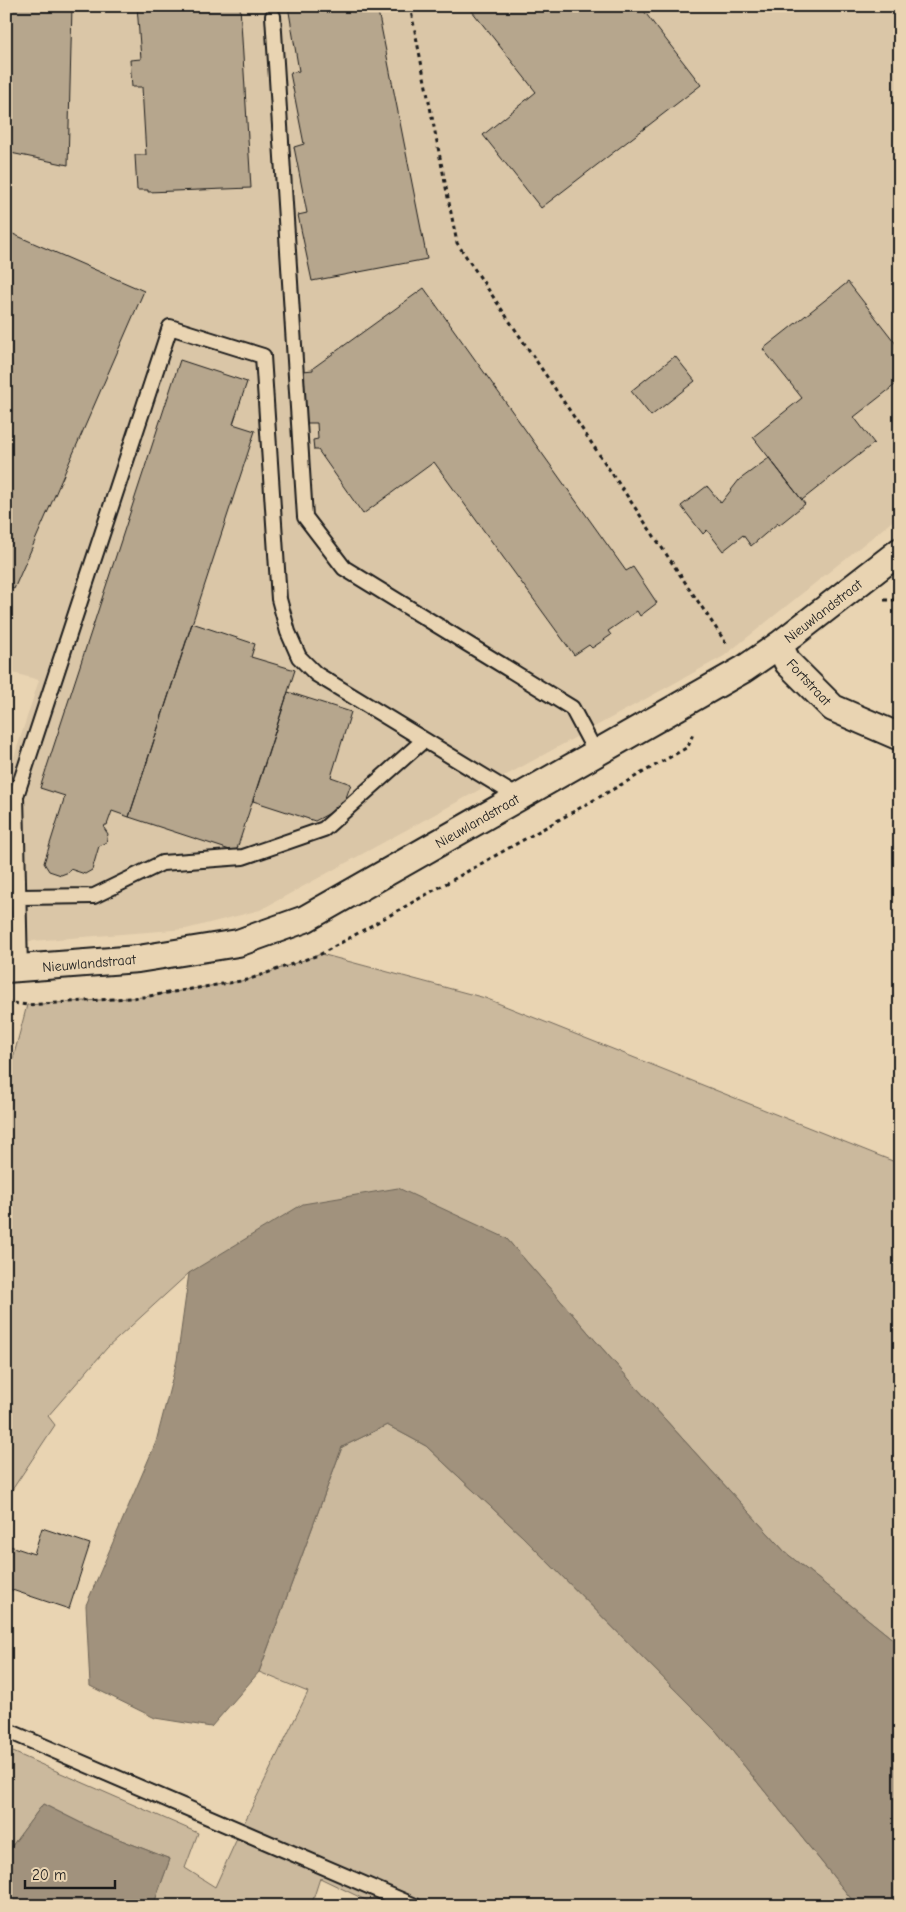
<svg xmlns="http://www.w3.org/2000/svg" width="906" height="1912" font-family="'Comic Neue',sans-serif">
  <rect width="100%" height="100%" fill="#e9d4b2"/>
  <filter id="ink" filterUnits="userSpaceOnUse"><feTurbulence type="fractalNoise" baseFrequency=".02" numOctaves="2"/><feDisplacementMap in="SourceGraphic" scale="10" xChannelSelector="R" yChannelSelector="G"/><feConvolveMatrix kernelMatrix="1 2 1 2 8 2 1 2 1" color-interpolation-filters="sRGB"/></filter>
  <g filter="url(#ink)">
    <!-- built -->
    <path fill="#dac6a7" d="M6,6H900V515L724,656L260,910L186,929L6,943V782L39,680L6,671Z"/>
    <!-- green -->
    <path fill="#cbb99d" stroke="#746a5c" d="M321,954L485,998L900,1164V1645L785,1552L635,1386L506,1238L189,1273L107,1348L48,1416L55,1425L6,1499V1085L27,1005L143,997L247,980Z
      M387,1425L426,1446L522,1536L717,1732L857,1906H378L320,1878L311,1906H153L170,1859L93,1829L43,1804L6,1854V1749L198,1833L185,1868L215,1887L245,1821L308,1692L259,1672L342,1447Z"/>
    <!-- water -->
    <path fill="#a1927d" stroke="#6c6356" d="M398,1188L506,1238L635,1386L785,1552L900,1645V1906H857L717,1732L522,1536L426,1446L387,1425L342,1447L259,1672L211,1727L155,1718L90,1686L86,1605L156,1442L177,1360L189,1273L303,1204Z
      M43,1804L93,1829L170,1859L153,1906H6V1854Z"/>
    <!-- building -->
    <path fill="#b6a68d" stroke="#1c1c1c" d="M6,6H72L68,165L6,152Z
      M137,6H240L251,188L148,192V190H137L135,155H146L142,87H132L130,60L141,59Z
      M288,6H377L427,259L312,281L298,215L307,213L294,147L304,144L290,73L299,71Z
      M468,6H640L701,85L541,208L483,135L536,92Z
      M6,231L144,291L14,589L6,585Z
      M848,282L900,349V381L854,417L874,443L802,500L753,437L802,398L763,349Z
      M424,288L626,571L633,567L657,603L640,616L637,611L608,631L611,635L592,648L589,645L574,655L434,462L363,514L318,450H314L313,440L318,439L317,423H307L303,371L313,370V368Z
      M675,356L695,381L651,416L631,391Z
      M180,360L247,382L233,424L255,431L129,817L112,811L107,825H105L104,828L108,834L106,843L99,846L92,870L85,874L70,869L69,872L61,875L49,871L44,863L65,796L40,788Z
      M769,458L805,504L779,525L778,523L751,546L743,535L723,551L707,530L703,534L681,506L707,486L721,503L739,480Z
      M192,623L255,644L251,657L295,670L236,852L129,817Z
      M288,692L351,712L331,777L351,784L343,806L315,821L253,801Z
      M42,1528L90,1544L69,1609L6,1588V1557L10,1546L34,1554Z"/>
    <g fill="none" stroke-linecap="round" stroke-linejoin="round">
      <!-- lane casing -->
      <g stroke="#1c1c1c" stroke-width="18">
        <path id="lane" d="M273,16L305,517L344,568L572,708L596,753
          M20,897L94,896L162,863L243,857L324,829L424,740
          M20,969L16,796L170,327L263,356L279,599L288,632L299,657L316,674L518,797
          M6,1730L415,1906"/>
      </g>
      <!-- street casing -->
      <g stroke="#1c1c1c" stroke-width="30">
        <path id="street" d="M779,645L788,663L833,708L900,737
          M6,969L138,959L238,943L305,919L744,669L779,645L900,551"/>
      </g>
      <!-- path -->
      <path stroke="#1c1c1c" stroke-width="3" stroke-dasharray="4 4" stroke-linecap="butt" d="M410,6L457,243L728,646
        M884,600H896L900,597
        M6,1002L27,1005L143,997L247,980L321,954L688,747L694,731"/>
      <!-- lane -->
      <use href="#lane" stroke="#e9d4b2" stroke-width="14"/>
      <!-- street -->
      <use href="#street" stroke="#e9d4b2" stroke-width="26"/>
    </g>
  </g>
  <g text-anchor="middle" stroke-width="5" stroke-linejoin="round" paint-order="stroke">
    <!-- street labels -->
    <g font-size="14" fill="#1c1c1c" stroke="#e9d4b2">
      <text transform="translate(823 611) rotate(-38)" y="5">Nieuwlandstraat</text>
      <text transform="translate(809 682) rotate(47)" y="5">Fortstraat</text>
      <text transform="translate(477 821) rotate(-30)" y="5">Nieuwlandstraat</text>
      <text transform="translate(89 963) rotate(-5)" y="5">Nieuwlandstraat</text>
    </g>
  </g>
  <!-- margin -->
  <rect width="906" height="1912" fill="none" stroke="#e9d4b2" stroke-width="25"/>
  <rect x="12" y="12" width="881" height="1887" fill="none" stroke="#1c1c1c" stroke-width="2" filter="url(#ink)"/>
  <!-- scale -->
  <path d="M25 1880v8h90v-8" fill="none" stroke="#1c1c1c" stroke-width="2.5"/>
  <text x="32" y="1880" font-size="15" fill="#1c1c1c" stroke="#e9d4b2" stroke-width="4" paint-order="stroke">20 m</text>
</svg>
